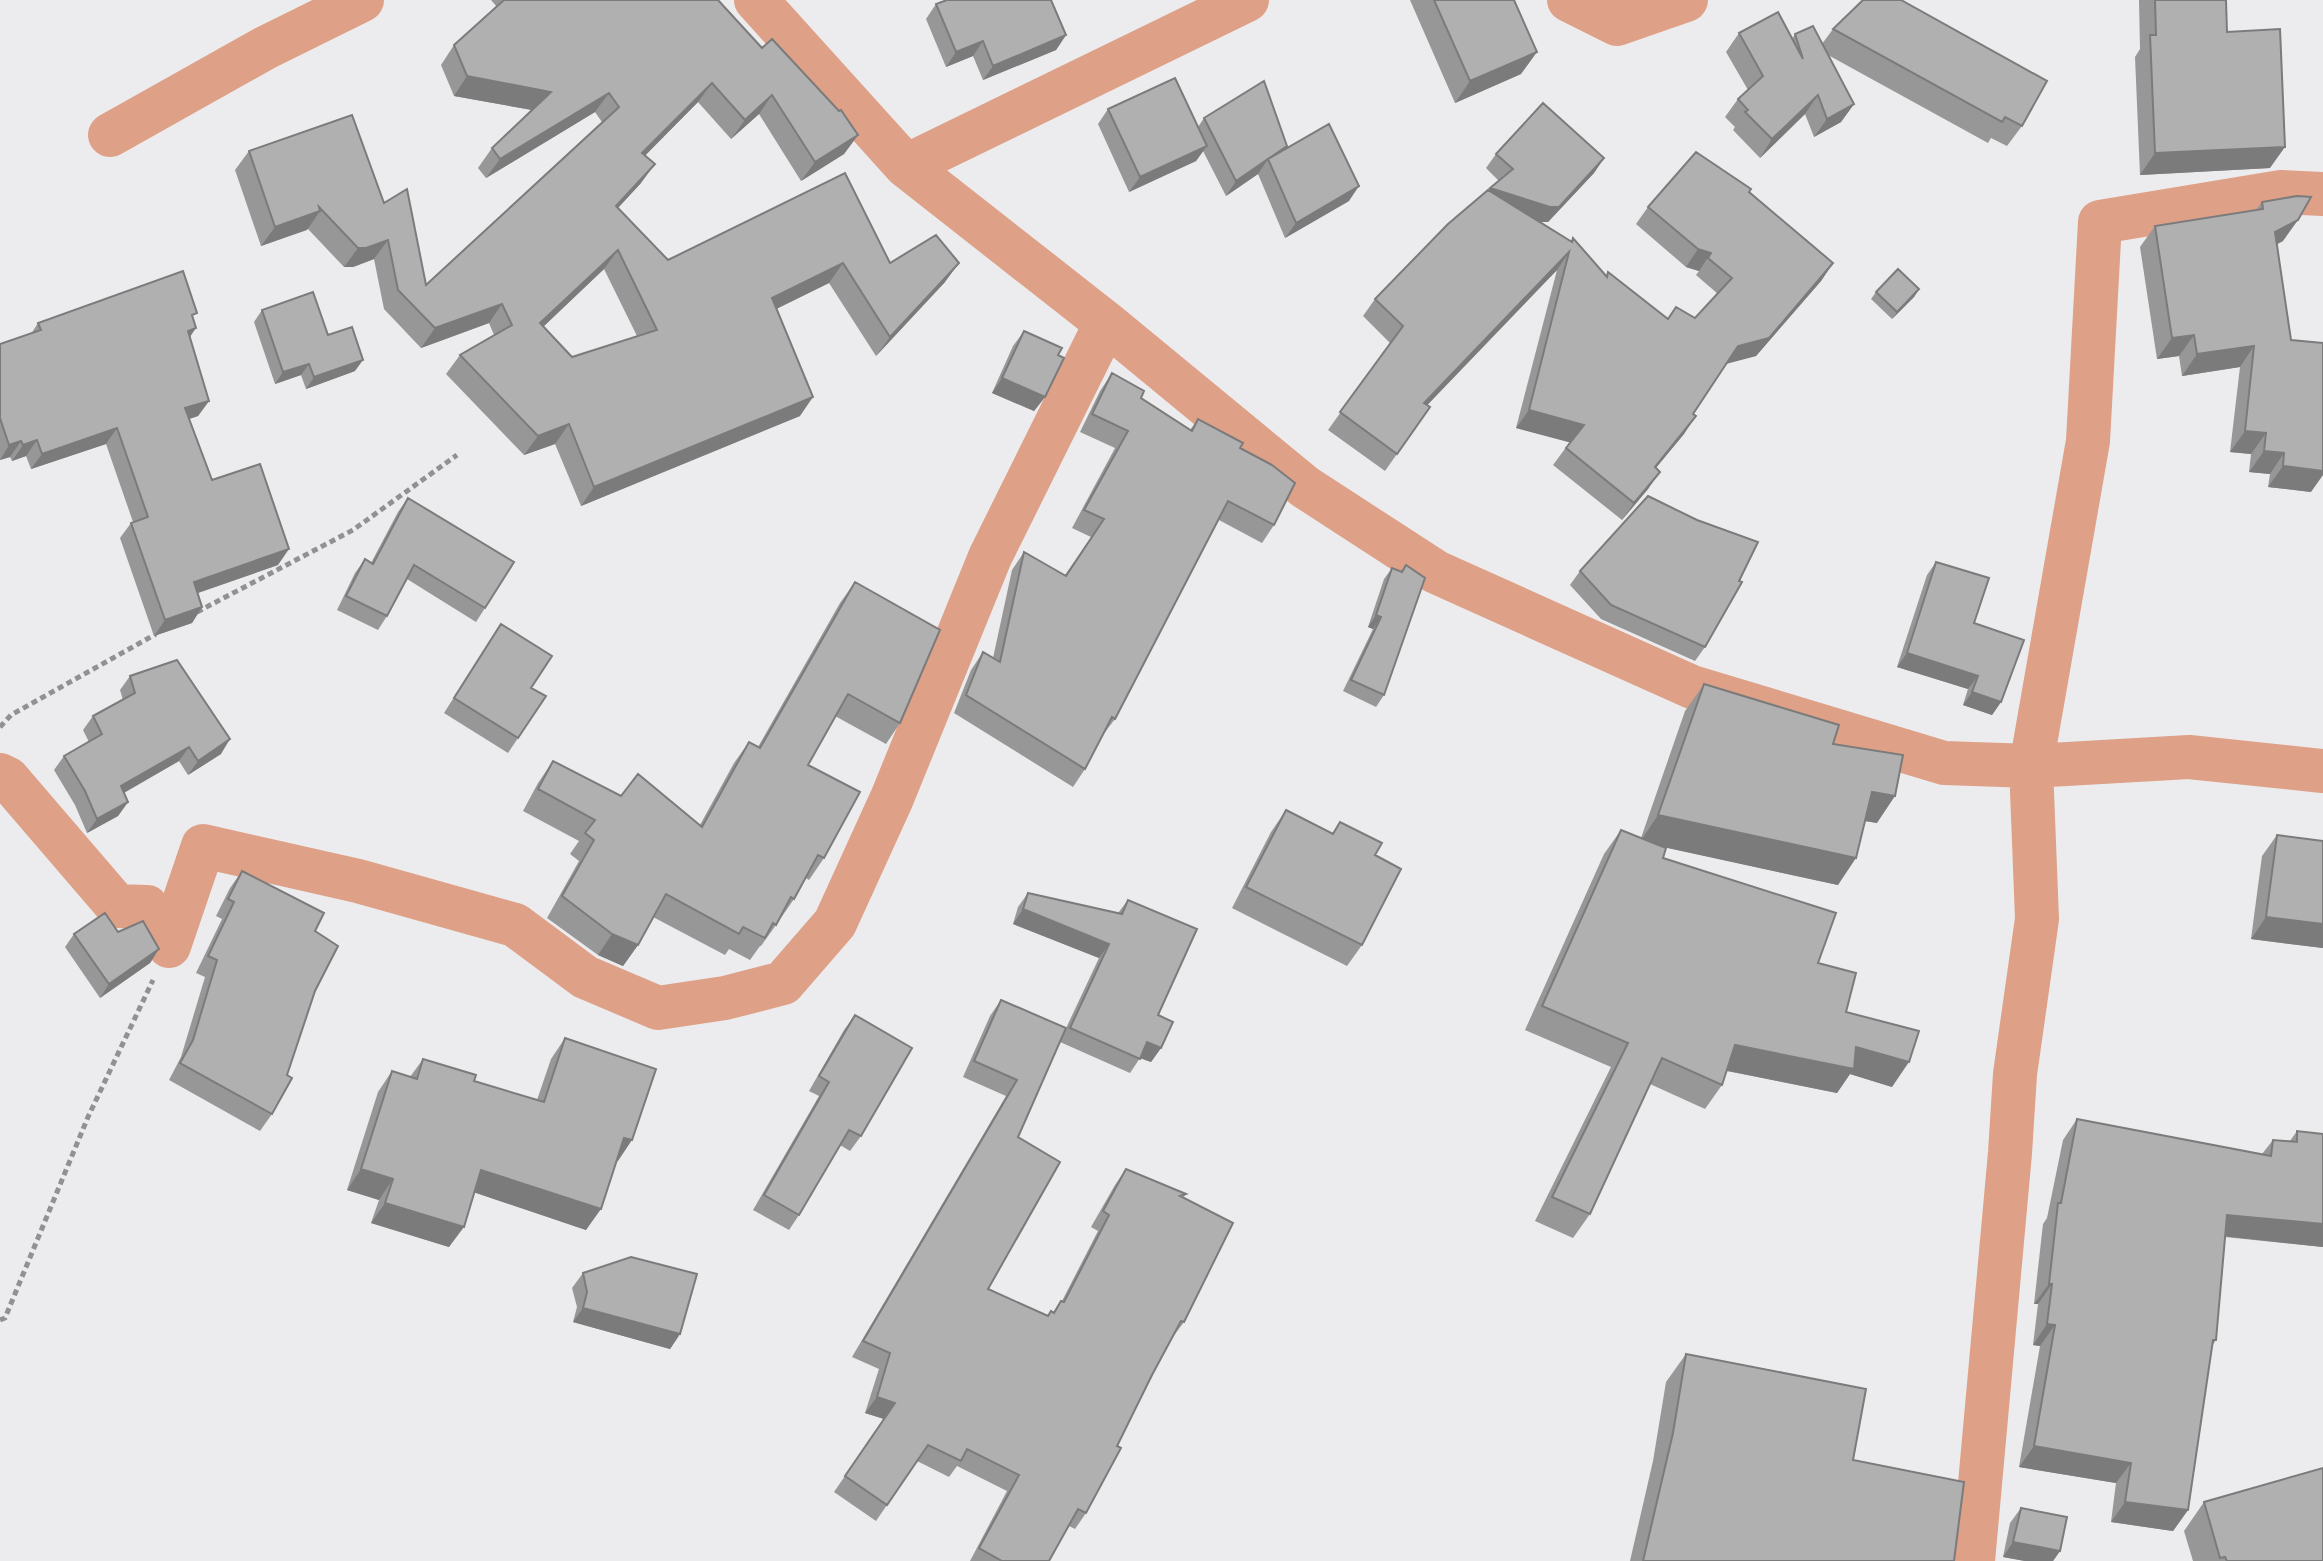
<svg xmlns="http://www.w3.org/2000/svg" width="2323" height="1561" font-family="Overpass,sans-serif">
  <rect width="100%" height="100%" fill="#ececee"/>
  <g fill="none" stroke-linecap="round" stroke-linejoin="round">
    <!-- path -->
    <path stroke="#919193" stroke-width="5" stroke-dasharray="6 4" stroke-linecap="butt" d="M197,612L353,530L457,455
      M0,727L11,715L156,634
      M0,1320L5,1318L88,1117L153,980"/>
    <!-- minor -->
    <path stroke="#dea087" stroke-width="44" d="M756,0L906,166L1106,323L1305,487L1436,572L1692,687L1944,763L2031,766L2189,757L2323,771
      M1569,0L1617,24L1686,0
      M110,135L265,48L362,0
      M906,166L1247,0
      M0,775L8,779L117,906L147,907L169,946L203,846L358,881L515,925L585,977L658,1008L725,998L783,983L835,923L892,798L990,557L1106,323
      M1973,1561L2010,1153L2015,1074L2037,919L2031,766L2088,441L2100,222L2281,192L2323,194"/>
  </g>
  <!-- wall -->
  <path fill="#979798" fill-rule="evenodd" d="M491,0H718L762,48L858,135L844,154L801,181L759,114L731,139L698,102L645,155L641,183L618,208L668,260L890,263L945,282L876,356L829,283L776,309L800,416L581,506L555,444L524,455L446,374L460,355L494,335L489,323L421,348L384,309L374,259L353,267H344L308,229L261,246L235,170L249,151L384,203L426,285L602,122L595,112L486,178L478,168L492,148L532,110L454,96L441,65L454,45L497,7ZM604,269L637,336L572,357L543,327Z
    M1410,0H1514L1521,74L1455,103Z
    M2139,0H2226L2227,32L2270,168L2140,175L2135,57L2140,49Z
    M936,4L1066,35L1056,50L983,80L973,56L946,67L926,19Z
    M1833,29L2022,126L2007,146L1991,138L1988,143L1828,55L1854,104L1841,122L1814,137L1805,114L1760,158L1733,130L1735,127L1725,117L1738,99L1748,90L1726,52L1739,33L1792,39L1795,34L1822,44Z
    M1108,109L1198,127L1204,118L1287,146L1285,150L1349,201L1285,238L1258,174L1226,196L1203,151L1196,161L1129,192L1098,124Z
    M1496,154L1604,158L1594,173L1548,222L1539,221L1571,241L1573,238L1606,276L1608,272L1668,319L1695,318L1718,294L1696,275L1699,271L1686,267L1636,224L1648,207L1749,192L1833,263L1821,281L1756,356L1727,363L1693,414L1684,434L1656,468L1648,489L1622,520L1553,465L1570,442L1516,428L1557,270L1427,405L1430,407L1385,471L1328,430L1390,343L1363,316L1375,299L1499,181L1486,168Z
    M2262,202L2283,241L2277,244L2311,492L2268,487L2270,474L2249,472L2251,454L2230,452L2240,367L2182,376L2179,356L2157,359L2140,247L2155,226L2256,210Z
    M1919,289L1914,297L1892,319L1871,299L1876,292Z
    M262,310L328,335L355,371L306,389L301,375L275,384L254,322Z
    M193,319L190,338L209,401L198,416L189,419L212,480L278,565L198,593L202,607L192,623L154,636L120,538L131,523L133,522L106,444L31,469L26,456L12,461L10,457L0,460V344L31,334L38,323Z
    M1024,331L1058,355L1045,397L1034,411L992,393L1013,346Z
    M1112,373L1141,398L1190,430L1198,419L1240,448L1274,525L1262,543L1219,520L1115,719L1102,736L1085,769L1073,787L954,713L971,670L983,652L993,658L1012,570L1024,552L1065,575L1091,537L1072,528L1115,448L1080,432L1100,391Z
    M408,498L485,608L476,622L407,579L387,616L378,630L337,610L355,573L365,559L371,563L398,512Z
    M1936,562L1974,623L2001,702L1992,715L1963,705L1968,689L1897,667L1927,575Z
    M1406,565L1384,695L1376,707L1343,691L1373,629L1368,627L1384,579L1392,568L1401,571Z
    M1580,571L1739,581L1705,647L1695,661L1601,619L1570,585Z
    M855,582L900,723L886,744L835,716L808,765L824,858L809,880L806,878L794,899L776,925L761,946H760L750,960L729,949L725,955L653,917L638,945L623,966L598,955L547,918L579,861L570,854L579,841L523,811L538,783L553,761L621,796L700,825L734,763L749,742L758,747L840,603Z
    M501,624L531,688L518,738L508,753L444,713Z
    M130,676L221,754L188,775L179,761L124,793L128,802L118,816L87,833L75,805L54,770L64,756L89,742L83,730L93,716L123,700L120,690Z
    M1704,684L1833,744L1877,823L1865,821L1838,885L1664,847L1663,858L1818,963L1892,1087L1850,1074L1837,1093L1727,1071L1722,1085L1705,1109L1650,1084L1590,1214L1573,1238L1535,1221L1611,1067L1525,1030L1604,854L1621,830L1641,838L1685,711Z
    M1286,810L1332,834L1340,822L1375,855L1362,945L1347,966L1232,908L1271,832Z
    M2277,835L2323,841V948L2251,939L2262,856Z
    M242,871L315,931L272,1114L260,1131L169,1080L181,1057L205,977L196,973L222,919L216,916L230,888Z
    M1028,893L1118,913L1128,900L1158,1015L1161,1048L1151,1062L1140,1058L1130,1073L1060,1042L1018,1137L988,1289L1048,1316L1051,1311L1053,1312L1062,1301L1098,1231L1091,1227L1115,1185L1126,1169L1186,1194L1183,1198L1184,1322L1172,1338L1152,1375L1117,1446L1086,1513L1075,1529L1069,1526L1049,1561H970L1007,1491L957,1466L949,1477L917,1461L876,1521L834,1492L884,1419L865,1413L879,1369L852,1357L1006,1096L963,1077L990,1016L1001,1000L1060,1041L1099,958L1013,924L1018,907Z
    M118,932L159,949L150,963L100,998L65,947L74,934Z
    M855,1015L861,1136L850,1151L840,1145L799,1215L789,1230L753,1210L819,1096L809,1091L844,1030Z
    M565,1038L618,1161L617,1160L586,1230L474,1192L449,1247L371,1223L379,1200L347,1190L378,1092L392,1071L410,1077L423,1059L474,1081L537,1100L551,1059Z
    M2077,1119L2262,1154L2273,1140L2290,1141L2297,1131L2323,1134V1247L2225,1237L2216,1340L2212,1346L2188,1510L2173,1531L2111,1522L2116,1483L2019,1467L2040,1346L2033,1345L2038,1304H2034L2043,1224L2047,1218L2063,1140Z
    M583,1273L680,1334L670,1349L573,1322L577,1307L572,1288Z
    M1686,1354L1853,1460L1954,1561H1630L1653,1461L1666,1382Z
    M2204,1502L2323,1561H2193L2184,1531Z
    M2021,1508L2060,1551L2053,1561H2025L2003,1557L2010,1523Z"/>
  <!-- shaded-wall -->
  <path fill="#7b7b7c" d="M1066,35L1056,50L983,80L993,66Z
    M983,41L973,56L946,67L956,52Z
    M1537,52L1521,74L1455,103L1470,81Z
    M467,76L551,92L538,111L454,96Z
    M712,83L698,102L629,172L642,153Z
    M609,93L595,112L486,178L500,159Z
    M772,95L759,114L731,139L745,120Z
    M1818,95L1805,114L1760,158L1772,139Z
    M1854,104L1841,122L1814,137L1827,119Z
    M858,135L844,154L801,181L815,162Z
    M1207,146L1196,161L1129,192L1140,177Z
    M1287,146L1277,161L1268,159L1258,174L1226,196L1236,181Z
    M2285,147L2270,168L2140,175L2155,153Z
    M1604,158L1594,173L1548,222H1540L1480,203L1490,188Z
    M655,164L641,183L602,225L616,206Z
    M1359,186L1349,201L1285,238L1296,223Z
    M320,211L307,230L261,246L275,227Z
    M2298,220L2283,241L2260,253L2275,232Z
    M388,240L374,259L353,267H344L358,248Z
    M1698,249L1711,253L1699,271L1686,267Z
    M618,250L604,269L526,343L540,323Z
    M1569,252L1557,270L1412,421L1424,403Z
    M843,263L829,283L758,318L772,298Z
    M959,263L945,282L876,356L890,337Z
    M1833,263L1821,281L1756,356L1726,364L1738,346Z
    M1919,289L1914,297L1892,319L1897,312Z
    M502,304L489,323L421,348L435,328Z
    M196,328L185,344L188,331Z
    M2194,335L2179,356L2157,359L2172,338Z
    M2254,346L2240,367L2182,376L2197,354Z
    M363,360L355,371L306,389L314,377Z
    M309,364L301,375L275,384L283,372Z
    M1002,378L1045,397L1034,411L992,393Z
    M813,397L800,416L581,506L594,487Z
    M209,401L198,416L174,424L185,408Z
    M1529,410L1584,425L1572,443L1516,428Z
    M1696,416L1684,434L1642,484L1655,467Z
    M569,424L555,444L524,455L538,436Z
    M117,428L106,444L31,469L42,454Z
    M2245,431L2266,433L2251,454L2230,452Z
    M37,440L26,456L12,461L23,445Z
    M21,441L10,457L0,460L9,445Z
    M2264,451L2284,453L2270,474L2249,472Z
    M2323,458V475L2311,492L2268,487L2283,466Z
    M1660,472L1648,489L1622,520L1634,503Z
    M289,549L278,565L183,598L194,582Z
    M202,607L192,623L154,636L165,620Z
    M1376,615L1381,617L1373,629L1368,627Z
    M1907,653L1978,676L1968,689L1897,667Z
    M1972,692L2001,702L1992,715L1963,705Z
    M230,739L221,754L188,775L198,761Z
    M189,747L179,761L111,800L121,786Z
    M1872,792L1895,796L1877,823L1853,819Z
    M128,802L118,816L87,833L97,819Z
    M1658,815L1856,858L1838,885L1640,842Z
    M1023,909L1109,944L1099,958L1013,924Z
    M2266,917L2323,924V948L2251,939Z
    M612,934L638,945L623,966L598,955Z
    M159,949L150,963L100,998L109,984Z
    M1147,1042L1161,1048L1151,1062L1137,1057Z
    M1735,1045L1856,1047L1909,1062L1892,1087L1850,1074L1837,1093L1718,1069Z
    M624,1138L632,1140L618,1161L610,1158Z
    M361,1169L393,1179L379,1200L347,1190Z
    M481,1170L601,1209L586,1230L467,1190Z
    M385,1203L464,1227L449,1247L371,1223Z
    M2227,1215L2323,1224V1247L2213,1235Z
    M2049,1284H2052L2038,1304H2034Z
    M583,1308L680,1334L670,1349L573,1322Z
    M2047,1324L2055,1325L2040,1346L2033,1345Z
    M877,1397L895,1403L884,1419L865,1413Z
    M2034,1446L2131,1463L2116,1483L2019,1467Z
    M2125,1502L2188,1510L2173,1531L2111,1522Z
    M2013,1542L2060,1551L2053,1561H2025L2003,1557Z"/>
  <!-- building -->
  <path fill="#b0b0b1" stroke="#7b7b7c" stroke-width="2" fill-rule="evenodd" d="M504,0H718L762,48L772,39L839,111L841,110L858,135L815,162L772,95L745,120L712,83L642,153L655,164L616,206L668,260L845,173L890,263L936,235L959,263L890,337L843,263L772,298L813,397L594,487L569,424L538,436L460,355L512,325L502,304L435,328L398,290L388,240L366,248H358L319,207L320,211L275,227L249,151L352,115L384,203L407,189L426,285L619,107L609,93L500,159L492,148L551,92L467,76L454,45ZM618,250L657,330L572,357L540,323Z
    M947,0H1051L1066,35L993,66L983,41L956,52L936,4Z
    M1434,0H1514L1537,52L1470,81Z
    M1863,0H1901L2047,81L2022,126L2005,117L2002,122L1833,29Z
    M2155,0H2226L2227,32L2280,29L2285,147L2155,153L2150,35H2156Z
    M1778,12L1803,59L1795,34L1813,26L1854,104L1827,119L1818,95L1772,139L1745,112L1748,110L1738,99L1763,76L1739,33Z
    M1175,78L1207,146L1140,177L1108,109Z
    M1264,81L1287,146L1236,181L1204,118Z
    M1543,103L1604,158L1559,207H1550L1490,188L1513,169L1496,154Z
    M1329,124L1359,186L1296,223L1268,159Z
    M1696,152L1751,189L1749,192L1833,263L1769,338L1738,346L1693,414L1696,416L1655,467L1660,472L1634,503L1566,448L1584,425L1529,410L1569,252L1424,403L1430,407L1397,454L1340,412L1403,326L1375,299L1448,224L1488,190L1572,242L1573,238L1607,277L1608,272L1668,319L1676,307L1695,318L1732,278L1708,258L1711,253L1698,249L1648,207Z
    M2297,196L2311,197L2298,220L2275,232L2291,340L2323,343V471L2283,466L2284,453L2264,451L2266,433L2245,431L2254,346L2197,354L2194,335L2172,338L2155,226L2263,209L2262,202Z
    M1898,269L1919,289L1897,312L1876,292Z
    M183,271L197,313L192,315L196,328L188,331L209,401L185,408L212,480L260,464L289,549L194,582L202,607L165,620L131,523L148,517L117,428L42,454L37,440L23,445L21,441L9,445L0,418V344L41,330L38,323Z
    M313,292L328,335L352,327L363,360L314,377L309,364L283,372L262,310Z
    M1024,331L1062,348L1058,355L1064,358L1045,397L1002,378Z
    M1112,373L1144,391L1141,398L1192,431L1198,419L1243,443L1240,448L1272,465L1295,483L1274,525L1228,501L1115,719L1112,717L1085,769L966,695L983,652L1000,662L1024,552L1066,576L1104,519L1084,510L1128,431L1092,414Z
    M1648,496L1697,520L1758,542L1739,581L1742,582L1705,647L1611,605L1580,571Z
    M408,498L514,562L485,608L414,565L387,616L346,596L365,559L373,564Z
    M1936,562L1989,578L1974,623L2024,640L2001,702L1972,692L1978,676L1907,653Z
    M1406,565L1425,578L1384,695L1351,680L1381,617L1376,615L1392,568L1402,572Z
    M855,582L940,630L900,723L848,694L808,765L860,792L824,858L818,855L794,899L791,897L776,925L773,923L765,938L743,927L739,934L666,894L638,945L612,934L562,896L594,840L585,833L595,820L538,789L553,761L621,796L638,774L702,827L749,742L760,748Z
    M501,624L552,656L531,688L546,696L518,738L454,698Z
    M177,660L230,739L198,761L189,747L121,786L128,802L97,819L85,791L64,756L102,734L93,716L135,693L130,676Z
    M1704,684L1839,725L1833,744L1903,755L1895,796L1872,792L1856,858L1658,815Z
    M1286,810L1333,834L1340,822L1382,843L1375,855L1401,869L1362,945L1246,887Z
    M1621,830L1666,848L1663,858L1836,913L1818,963L1856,973L1846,1012L1919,1031L1909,1062L1856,1047L1854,1069L1735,1045L1722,1085L1662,1058L1590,1214L1552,1197L1628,1043L1542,1006Z
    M2277,835L2323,841V924L2266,917Z
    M242,871L324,913L315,931L338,946L315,991L287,1075L292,1078L272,1114L180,1063L193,1040L217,960L208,956L234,902L228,899Z
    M1028,893L1122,914L1128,900L1197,929L1158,1015L1173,1022L1161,1048L1147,1042L1140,1059L1070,1028L1109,944L1023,909Z
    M105,913L118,932L143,921L159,949L109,984L74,934Z
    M1001,1000L1066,1028L1018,1137L1060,1162L988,1289L1048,1316L1051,1311L1054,1313L1061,1301L1064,1302L1109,1215L1103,1211L1126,1169L1186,1194L1180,1196L1233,1223L1184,1322L1181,1321L1152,1375L1117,1446L1121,1448L1086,1513L1078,1509L1049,1561H1002L979,1548L1019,1475L967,1449L961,1461L928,1445L887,1505L845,1476L895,1403L877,1397L890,1353L863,1341L1017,1080L974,1061Z
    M855,1015L912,1048L861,1136L849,1130L799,1215L764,1195L829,1082L819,1076Z
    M565,1038L656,1069L632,1140L624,1138L601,1209L481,1170L464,1227L385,1203L393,1179L361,1169L392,1071L417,1079L423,1059L476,1075L474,1081L544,1102Z
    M2077,1119L2271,1156L2273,1140L2297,1142V1131L2323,1134V1224L2227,1215L2216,1340H2213L2188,1510L2125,1502L2131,1463L2034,1446L2055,1325L2047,1324L2052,1284H2049L2058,1203H2061Z
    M631,1257L697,1274L680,1334L583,1308L587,1292L583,1273Z
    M1686,1354L1866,1389L1853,1460L1964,1482L1954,1561H1643L1673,1433Z
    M2323,1468V1561H2227L2225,1557L2220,1558L2204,1502Z
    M2021,1508L2067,1517L2060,1551L2013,1542Z"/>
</svg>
